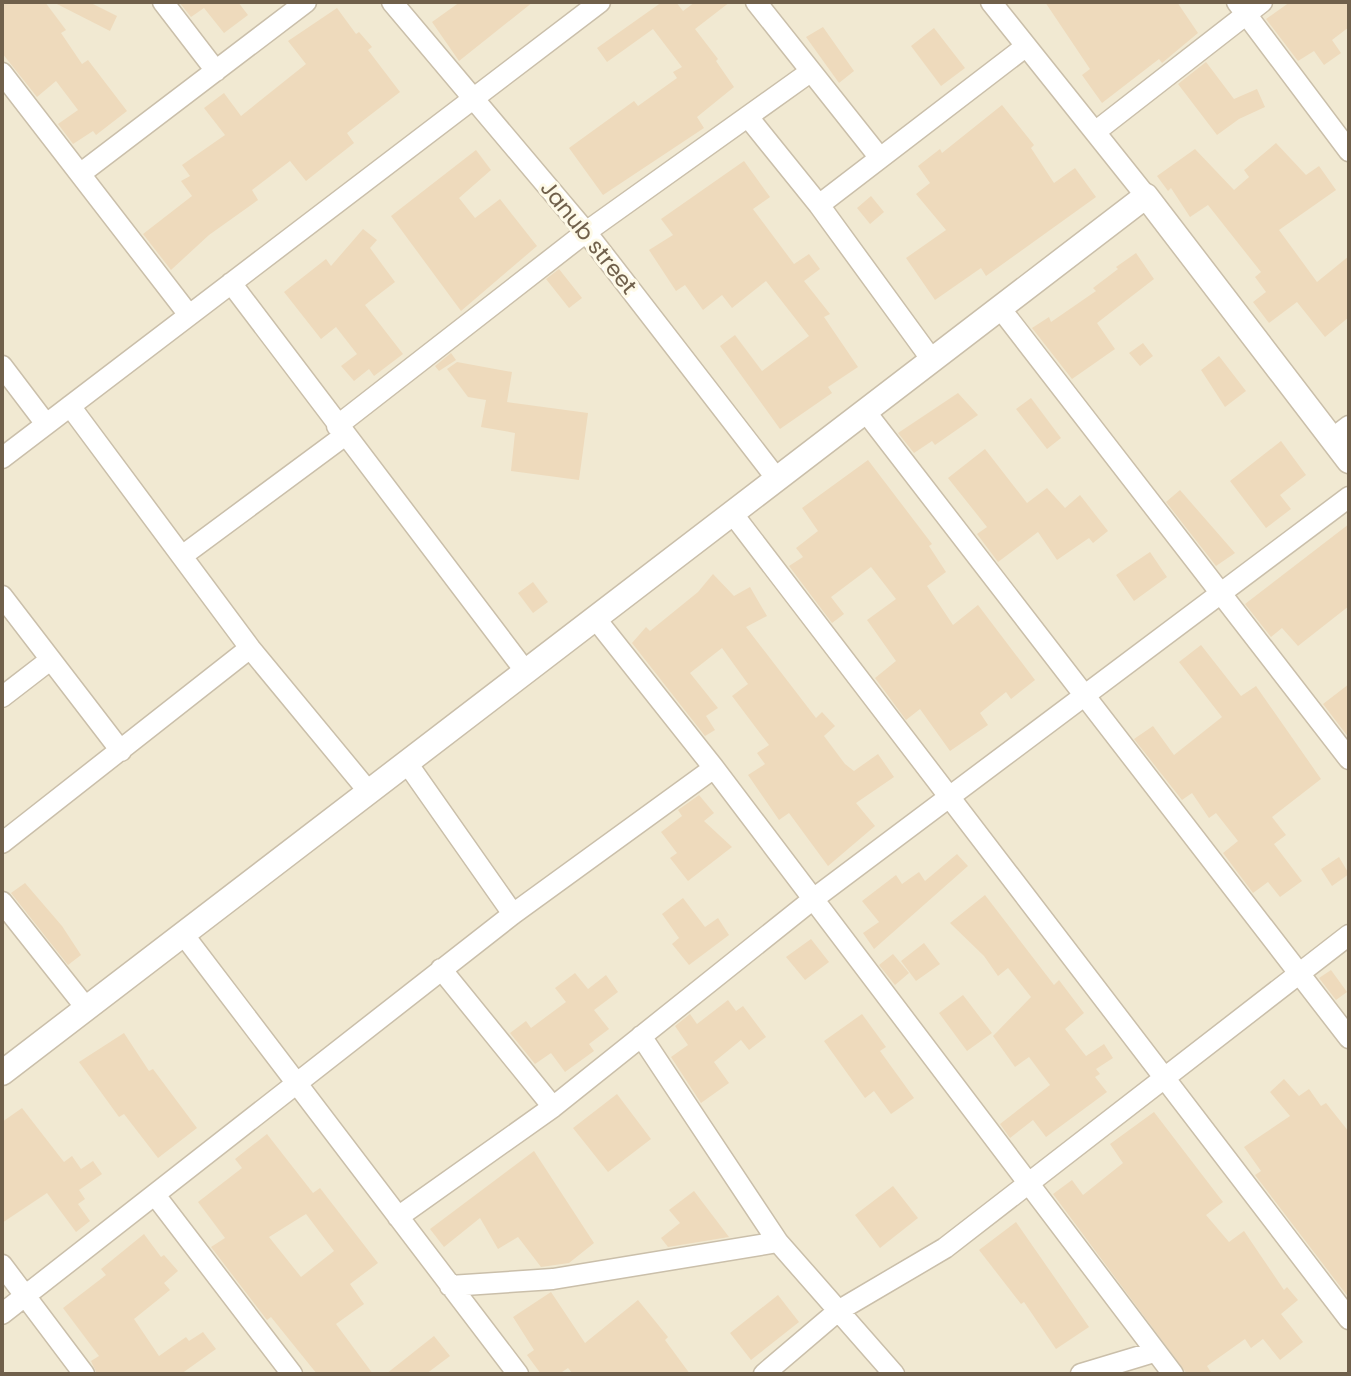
<svg xmlns="http://www.w3.org/2000/svg" width="1351" height="1376" font-family="Poppins,sans-serif">
  <rect width="100%" height="100%" fill="#faf6e3"/>
  <!-- residential -->
  <path fill="#f1e9d2" d="M2,2H1349V1374H2Z"/>
  <!-- building -->
  <path fill="#eedabc" fill-rule="evenodd" d="M2,2H45L66,30L61,33L82,64L88,60L127,111L96,135L93,131L73,144L58,124L78,110L56,81L37,97L2,53Z
    M53,2H89L117,16L110,31Z
    M179,2H238L248,15L224,33L204,8L191,17Z
    M460,2H533L459,61L432,22Z
    M662,2H676L683,11L695,2H730L695,29L718,59L716,61L734,87L697,117L704,128L603,195L569,148L634,101L638,106L677,78L673,72L682,67L653,29L607,62L597,48Z
    M1045,2H1177L1198,33L1162,63L1159,59L1102,103L1082,75L1090,69Z
    M1290,2H1349V27L1332,40L1341,53L1324,65L1314,51L1298,61L1266,19Z
    M337,8L356,34L359,32L372,47L368,50L400,92L347,133L354,143L306,181L290,161L252,190L258,200L209,235L171,270L143,234L192,196L181,181L190,176L182,165L225,135L204,108L224,93L241,116L306,64L288,41Z
    M823,27L854,71L839,83L806,37Z
    M934,28L965,68L941,86L911,46Z
    M1206,62L1234,99L1257,89L1265,107L1239,119L1217,135L1178,84Z
    M1002,105L1034,145L1031,148L1054,183L1075,168L1096,197L986,276L981,268L935,300L906,258L946,230L916,194L930,183L918,166L940,149L942,153Z
    M1276,143L1306,175L1319,166L1336,190L1279,230L1317,282L1349,256V317L1325,337L1297,302L1269,323L1253,302L1266,292L1255,277L1261,272L1208,205L1190,217L1171,188L1168,191L1157,176L1195,149L1234,190L1249,177L1244,170Z
    M476,150L491,170L459,198L475,218L500,199L537,246L461,311L391,216Z
    M744,161L770,197L753,209L794,264L809,254L820,269L804,281L830,314L824,317L858,367L828,387L832,393L780,429L720,346L735,335L762,371L809,336L766,281L732,308L722,295L703,310L685,285L676,291L649,250L673,235L661,219Z
    M871,196L884,212L870,224L857,208Z
    M363,229L377,240L370,248L395,282L365,305L403,354L374,376L369,369L354,381L341,366L357,354L336,327L321,339L284,292L326,259L331,266Z
    M1136,253L1154,279L1097,323L1115,349L1072,379L1032,328L1049,317L1051,322L1096,291L1093,288L1118,269L1116,267Z
    M559,269L582,298L569,308L546,279Z
    M1143,343L1153,356L1140,366L1129,353Z
    M451,353L456,360L439,371L435,366Z
    M1219,356L1246,391L1225,407L1201,370Z
    M457,362L512,372L507,402L588,413L579,480L511,471L515,433L481,427L486,400L468,397L447,369Z
    M958,393L978,415L935,445L932,441L914,453L898,433Z
    M1031,398L1061,438L1047,449L1016,409Z
    M1281,441L1306,475L1280,495L1291,509L1266,528L1230,481Z
    M985,449L1027,503L1047,488L1065,508L1080,495L1108,531L1093,543L1089,538L1057,560L1038,532L998,562L977,534L987,527L948,478Z
    M868,460L932,544L929,546L946,572L927,586L953,625L978,605L1035,680L1011,699L1006,692L980,713L988,725L950,751L920,709L906,720L875,678L896,661L867,620L896,599L871,567L831,597L844,614L832,623L789,566L803,557L796,548L818,531L802,508Z
    M1180,490L1235,553L1216,566L1166,502Z
    M1349,524V606L1298,646L1282,628L1271,637L1245,604Z
    M1150,552L1167,577L1134,601L1116,575Z
    M713,574L734,596L750,587L767,616L746,627L816,718L822,712L835,726L824,736L845,764L854,771L878,754L894,777L856,803L875,826L828,866L789,813L779,820L748,775L765,764L757,753L769,745L732,696L748,684L722,648L690,673L718,708L706,716L715,730L705,736L632,643L646,627L650,631L698,592Z
    M533,582L548,602L533,613L518,593Z
    M1201,645L1241,696L1256,686L1321,779L1272,817L1286,835L1274,844L1302,881L1280,897L1268,882L1253,893L1223,853L1238,841L1216,813L1209,818L1192,793L1182,800L1134,739L1153,726L1174,755L1222,717L1179,662Z
    M1349,684V738L1323,704Z
    M699,795L714,813L704,821L732,847L688,881L670,858L677,853L661,832L682,816L678,810Z
    M957,854L968,866L874,949L863,933L879,922L862,901L896,875L902,884L919,872L925,881Z
    M1339,857L1349,874L1332,886L1321,869Z
    M25,883L62,926L81,955L68,965L11,893Z
    M985,895L1054,985L1059,980L1084,1013L1065,1029L1086,1056L1104,1044L1113,1058L1096,1069L1100,1074L1095,1077L1107,1092L1046,1137L1033,1120L1010,1138L1000,1124L1050,1085L1029,1057L1015,1067L993,1036L1031,997L1008,968L998,976L984,956L950,923Z
    M683,898L705,927L718,918L729,935L689,965L672,944L679,938L662,914Z
    M811,939L829,962L805,980L786,957Z
    M924,943L940,964L916,981L901,961Z
    M893,954L909,973L895,985L879,965Z
    M1331,970L1347,992L1336,1000L1319,978Z
    M575,973L588,989L606,975L618,992L594,1010L609,1029L589,1044L594,1051L565,1072L551,1053L535,1064L510,1033L526,1021L531,1028L566,1002L555,988Z
    M963,995L992,1033L967,1051L939,1013Z
    M728,1000L736,1011L743,1006L766,1037L749,1050L741,1040L714,1062L729,1083L701,1103L671,1057L688,1045L675,1026L690,1014L697,1024Z
    M862,1014L886,1047L880,1051L914,1098L891,1114L874,1091L865,1098L824,1041Z
    M124,1033L149,1071L153,1069L197,1128L158,1158L124,1114L119,1117L79,1062Z
    M1284,1079L1299,1096L1309,1089L1321,1106L1326,1103L1349,1132V1298L1255,1175L1261,1171L1244,1147L1290,1116L1270,1092Z
    M617,1094L651,1139L608,1172L573,1128Z
    M22,1108L64,1162L72,1156L81,1169L93,1161L102,1174L79,1190L85,1199L78,1204L90,1221L76,1232L47,1193L2,1223V1122Z
    M1154,1112L1223,1202L1206,1215L1229,1242L1244,1231L1284,1290L1287,1287L1298,1300L1281,1314L1303,1342L1280,1360L1263,1339L1251,1348L1245,1339L1207,1366L1212,1374H1187L1053,1194L1072,1180L1083,1195L1123,1163L1110,1144Z
    M267,1134L313,1193L320,1188L378,1263L350,1284L364,1304L336,1324L373,1374H317L271,1317L267,1320L211,1247L225,1238L198,1202L242,1168L235,1159ZM306,1214L334,1251L301,1277L269,1237Z
    M534,1151L594,1243L569,1263L541,1267L518,1237L498,1249L480,1218L444,1247L430,1229Z
    M893,1186L918,1218L880,1248L855,1215Z
    M694,1191L729,1237L668,1247L661,1238L680,1223L669,1210Z
    M1016,1222L1089,1327L1056,1349L1024,1302L1021,1304L979,1250Z
    M144,1234L161,1257L164,1255L178,1271L164,1283L170,1290L134,1319L159,1356L186,1337L189,1341L203,1332L216,1349L181,1374H97L91,1361L99,1356L63,1308L106,1275L101,1269Z
    M551,1292L585,1343L638,1300L668,1337L665,1340L690,1374H573L568,1368L559,1374H541L527,1355L534,1350L513,1317Z
    M778,1295L799,1322L751,1360L730,1333Z
    M434,1336L450,1356L426,1374H386Z"/>
  <g fill="none" stroke-linecap="round" stroke-linejoin="round">
    <!-- minor casing -->
    <g stroke="#cabfaa" stroke-width="23">
      <path id="minor" d="M163,2L216,71
        M392,2L586,232L777,479
        M756,2L880,158
        M991,2L1146,196
        M1237,2L1349,151
        M2,73L189,315
        M748,117L819,205L932,360
        M1095,132L1262,2
        M80,174L306,2
        M819,205L1025,47
        M231,283L526,672
        M1000,308L1349,759
        M2,366L46,424
        M70,406L250,648L369,792
        M865,411L1349,1038
        M337,426L586,232L810,72
        M1332,439L1349,426
        M2,458L600,2
        M732,513L1349,1319
        M182,556L344,436
        M2,596L121,751
        M595,618L714,768L1173,1374
        M2,697L50,660
        M407,763L513,914
        M2,843L250,648
        M2,902L87,1009
        M183,934L518,1374
        M441,969L553,1107
        M641,1036L778,1242L894,1374
        M155,1195L292,1374
        M398,1217L553,1107L812,900L1349,497
        M2,1265L84,1374
        M450,1286L553,1279L778,1242
        M2,1314L513,914L714,768
        M764,1374L838,1311L945,1248L1349,935
        M1081,1374L1154,1352"/>
    </g>
    <!-- tertiary casing -->
    <g stroke="#cabfaa" stroke-width="27">
      <path id="tertiary" d="M2,1073L1146,196L1349,461"/>
    </g>
    <!-- minor -->
    <use href="#minor" stroke="#fff" stroke-width="20"/>
    <!-- tertiary -->
    <use href="#tertiary" stroke="#fff" stroke-width="24"/>
  </g>
  <g text-anchor="middle" stroke-width="6" stroke-linejoin="round" paint-order="stroke">
    <!-- street labels -->
    <g font-size="22" fill="#70604b" stroke="#fefae8">
      <text transform="translate(589 237) rotate(51)" y="8">Janub street</text>
    </g>
  </g>
  <!-- border -->
  <rect width="1351" height="1376" fill="none" stroke="#70604b" stroke-width="8"/>
</svg>
